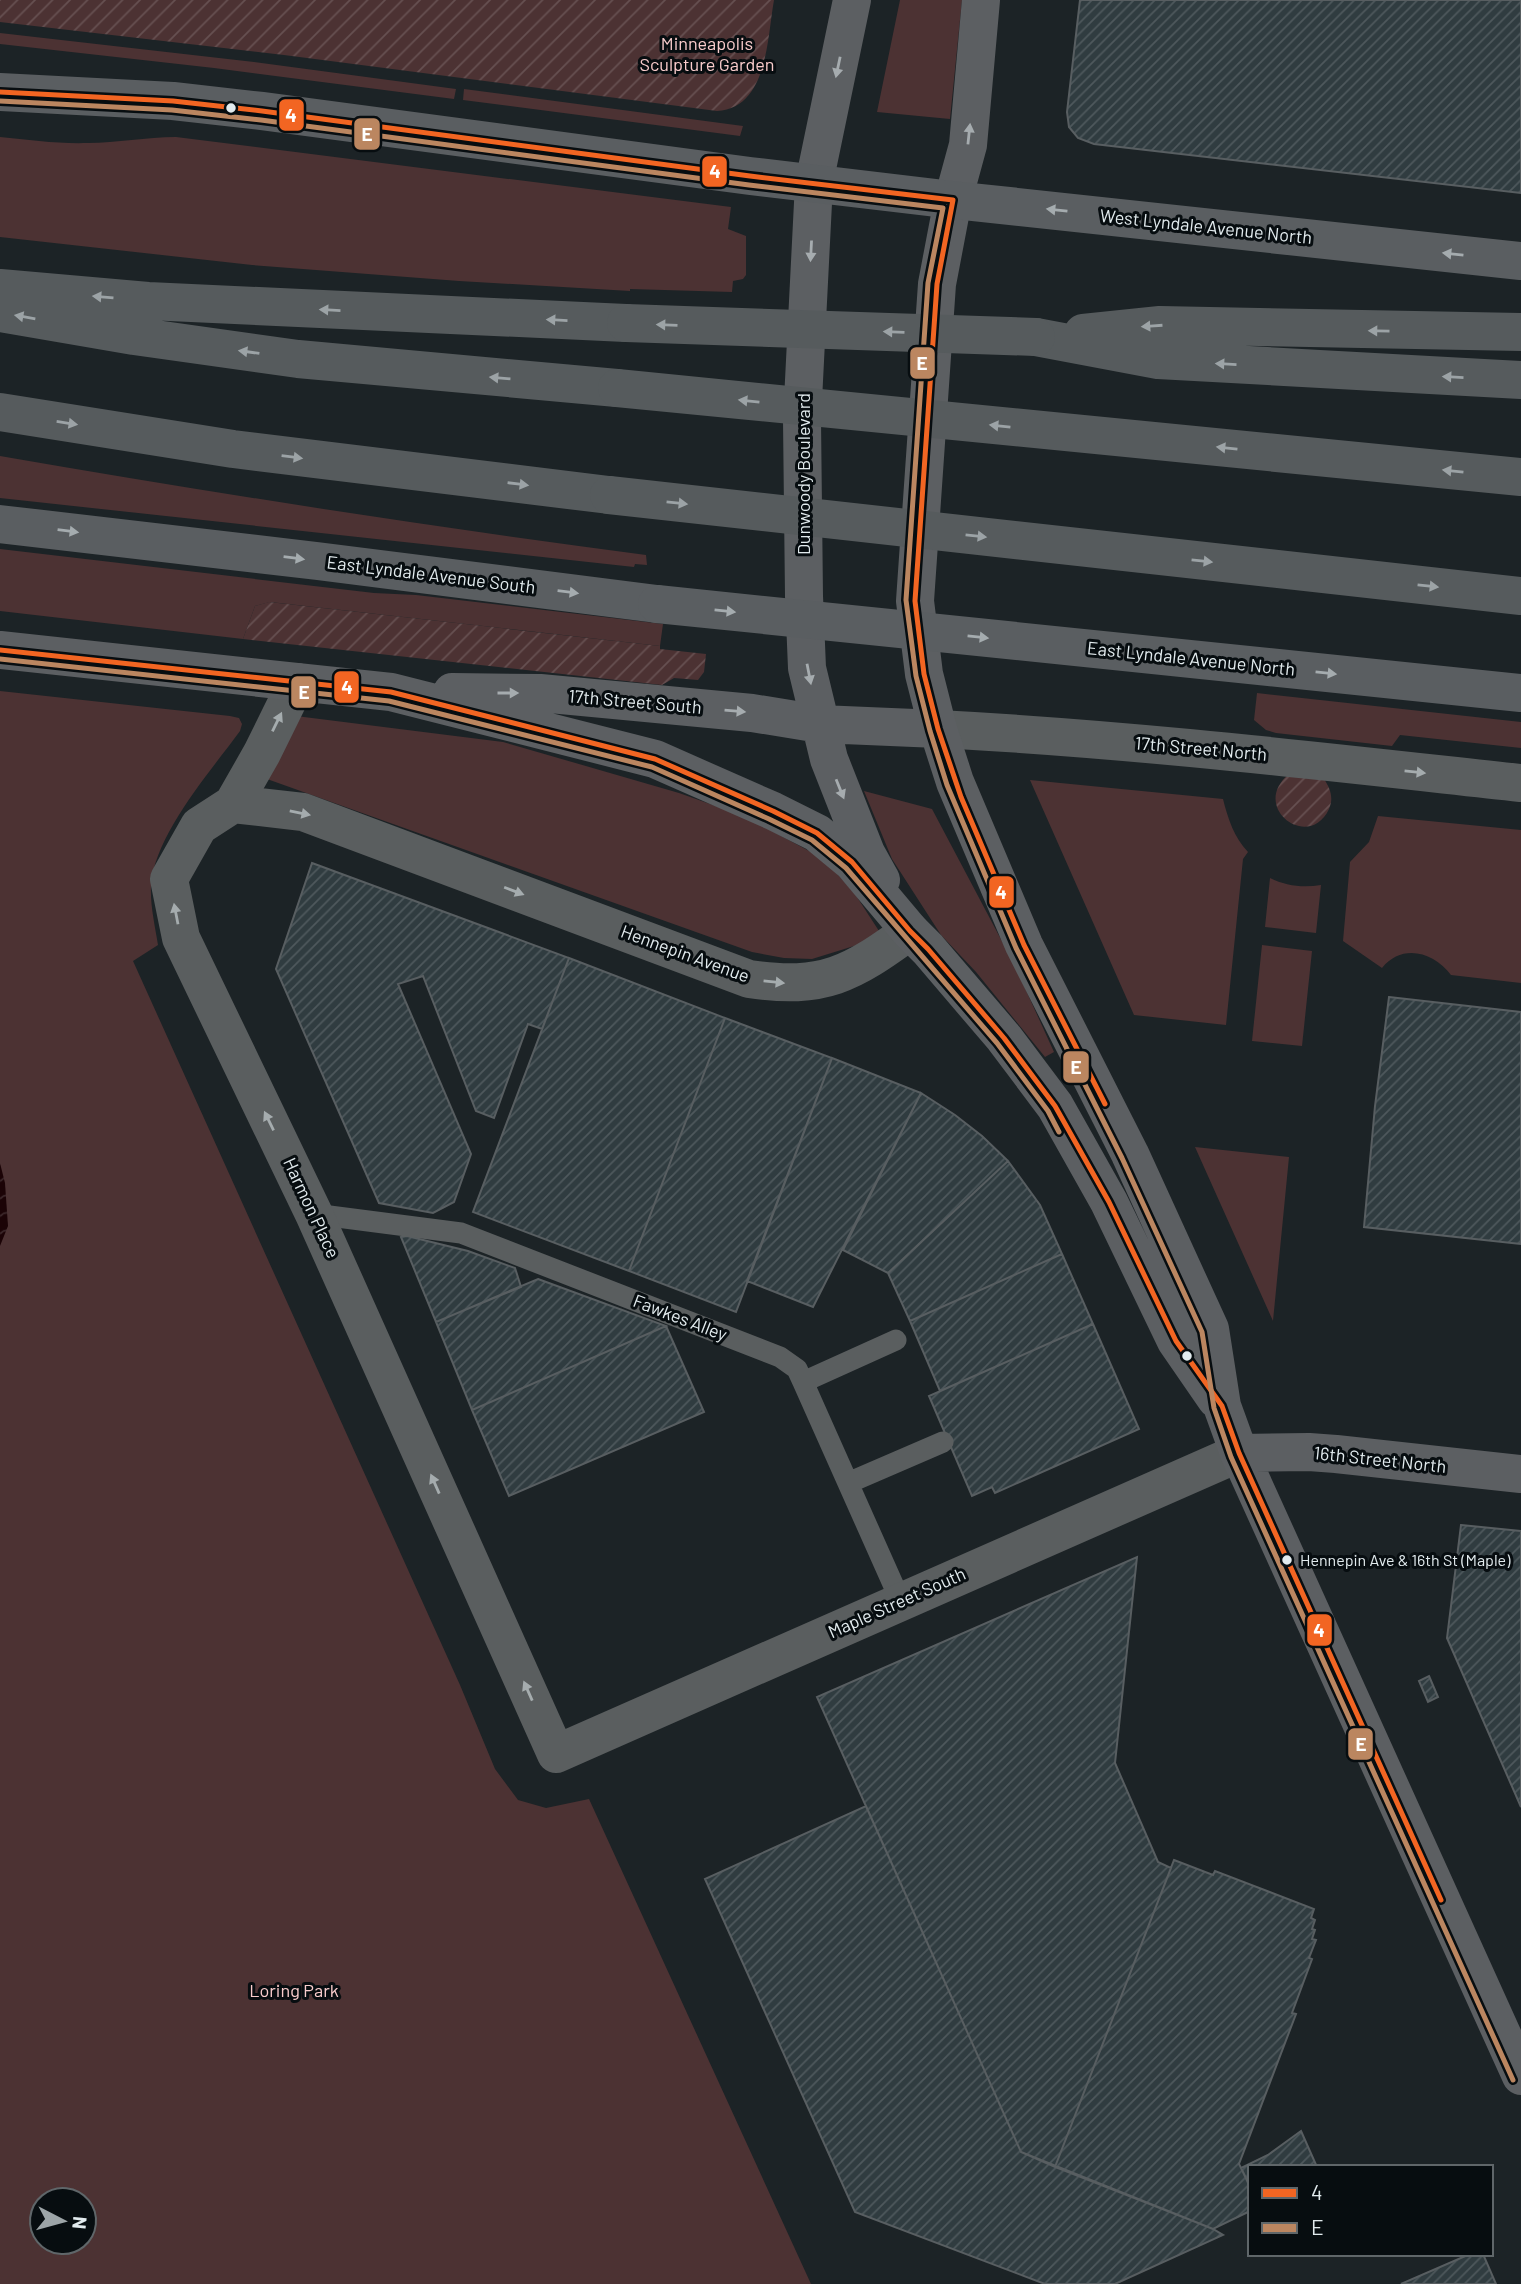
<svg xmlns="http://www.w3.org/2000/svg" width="1521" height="2284" font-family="Barlow,sans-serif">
  <defs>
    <pattern id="garden-furrows" width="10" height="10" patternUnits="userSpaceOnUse" patternTransform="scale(1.75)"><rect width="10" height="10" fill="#4c3233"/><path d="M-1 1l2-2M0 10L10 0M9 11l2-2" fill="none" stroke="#665051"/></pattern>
    <pattern id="water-waves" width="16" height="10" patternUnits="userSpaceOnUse" patternTransform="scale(1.75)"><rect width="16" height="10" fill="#1b0306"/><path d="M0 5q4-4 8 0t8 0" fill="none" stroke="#3c282b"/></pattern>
    <pattern id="building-hatch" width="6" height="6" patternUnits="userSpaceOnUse" patternTransform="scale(1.75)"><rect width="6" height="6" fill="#303c40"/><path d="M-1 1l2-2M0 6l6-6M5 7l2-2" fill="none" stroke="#4e585c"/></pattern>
  </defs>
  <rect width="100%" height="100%" fill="#1c2326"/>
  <!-- green -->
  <path fill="#4c3233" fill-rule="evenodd" d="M900,0H962L950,119L877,112Z
    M0,33L254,62L456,89L454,99L214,68L0,44Z
    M464,89L743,126L740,136L463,100Z
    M0,137C29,140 59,144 88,143C117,143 146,137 176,137L731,207L728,229L746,236V275L743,279L733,281L732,292L630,289V291L459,281L252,265L0,237Z
    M0,456C215,493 430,527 646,555L647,565L635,564L634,567L0,498Z
    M0,549L374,593L416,595L663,624L660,646L270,602L255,606L243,639L0,611Z
    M0,691L230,716L239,718L242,724L240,731C211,771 154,835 151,886C150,905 155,926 158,945L133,961L460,1685L495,1769L518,1800L546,1808L589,1799L811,2284H0ZM42,2200H84V2242H42Z
    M1257,693L1521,722V748L1400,735L1392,746L1276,733L1266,730L1254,720Z
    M296,716L503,742L679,793L744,816L824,859L855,894L879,931L867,942L812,959L784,958L752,952L267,779Z
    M1030,780L1223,799C1228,819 1234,837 1248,852L1243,859L1226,1025L1134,1015Z
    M864,791L932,809L1014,964L1054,1052L1045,1057L976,972L941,935L892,859Z
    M1378,816L1521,830V983L1451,975C1434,952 1402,943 1382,968L1343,941L1350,862L1369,842Z
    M1270,878C1286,886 1303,888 1321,885L1316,933L1265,927Z
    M1262,945L1312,951L1302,1046L1252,1041Z
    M1195,1147L1289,1157L1273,1321Z"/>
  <!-- garden -->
  <path fill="url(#garden-furrows)" d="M0,0H774C767,38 768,108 717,111L284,55L0,22Z
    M269,602L660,646V649L706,654L704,672L698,680L674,678L662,685L243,639L255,606Z
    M1289,774L1324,779C1330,788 1334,798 1329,809C1309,852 1249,807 1289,774Z"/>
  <!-- water -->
  <path fill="url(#water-waves)" d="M0,1163L5,1183L8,1226L0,1246Z"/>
  <!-- building -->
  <path fill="url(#building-hatch)" stroke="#585e61" stroke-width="2" d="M1080,0H1521V193L1094,144L1078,138L1069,127L1067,112Z
    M312,863L569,958L542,1029L528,1024L494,1118L476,1111L423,976L398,984L471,1154L454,1202L433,1213L379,1203L276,969Z
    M569,958L725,1018L629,1271L473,1212Z
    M1389,997L1521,1012V1244L1364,1227L1375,1106Z
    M725,1018L832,1058L736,1312L629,1271Z
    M832,1058L921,1093L813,1307L747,1281Z
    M921,1093L955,1115L982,1136L1008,1161L888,1273L843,1250Z
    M1008,1161L1040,1205L1062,1254L910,1321L888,1273Z
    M407,1236L468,1251L515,1268L521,1287L436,1322L401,1237Z
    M1062,1254L1093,1324L940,1391L910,1321Z
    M538,1279L666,1326L472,1410L436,1322Z
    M1093,1324L1139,1429L995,1493L992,1487L972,1496L929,1396Z
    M666,1326L704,1412L509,1496L472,1410Z
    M1461,1525L1521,1531V1807L1447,1638Z
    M1137,1557L1115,1763L1158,1862L1171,1868L1055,2167L1021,2152L817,1697Z
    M1429,1676L1438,1697L1428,1702L1419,1681Z
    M866,1806L1021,2152L1213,2229L1223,2235L1115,2284H1045L855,2212L705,1879Z
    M1174,1860L1213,1875L1215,1871L1314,1909L1311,1918L1315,1920L1312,1929L1315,1930L1312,1939L1316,1940L1309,1958L1312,1959L1292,2013L1296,2014L1239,2164L1250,2186V2211L1213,2229L1055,2167Z
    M1301,2131L1317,2167H1250V2187L1241,2168L1268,2155Z
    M1470,2254H1483L1496,2284H1401Z"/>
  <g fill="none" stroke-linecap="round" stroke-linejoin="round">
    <!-- lane -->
    <path stroke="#5a5e5f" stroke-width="21" d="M314,1214L461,1233L780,1357L797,1369L803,1382L901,1602
      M803,1382L896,1340
      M848,1483L943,1442"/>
    <!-- street -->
    <path stroke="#5a5e5f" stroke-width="38" d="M297,682L262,753L233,804L199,826L169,879L181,938L314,1214L556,1754L1239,1453
      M938,729C1133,739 1327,762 1521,783
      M233,804L303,812L749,979C824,990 851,974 910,931"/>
    <!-- secondary -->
    <path stroke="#5c5f62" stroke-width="38" d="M852,0L814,183L802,420L804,596L807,668L829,759L866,853L881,880
      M981,0L968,145L953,200L937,284L915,601L924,674L938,729L955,782L1024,945L1130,1154L1210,1329L1222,1406L1239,1453L1521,2076
      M0,650L391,692L655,759L773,811L817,833L852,862L910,931L928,949L1004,1038L1055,1106L1109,1202L1176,1341L1216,1399
      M452,692L540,693L752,713L820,724L938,729
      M1239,1453L1309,1452L1336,1454L1521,1474"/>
    <!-- primary -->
    <path stroke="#5a5e61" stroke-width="38" d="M0,92L173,101L262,111L750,176L953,200L1521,261
      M0,524L317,561L657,604"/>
    <!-- highway -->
    <path stroke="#565b5d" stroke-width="38" d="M0,288L148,301L626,323
      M0,313L134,336L298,359L617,388
      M1083,333L1160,325L1521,332
      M1036,337L1158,360L1521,380
      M0,412L233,449L609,495"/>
    <!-- primary-bridge -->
    <path stroke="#5a5e61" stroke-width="38" d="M657,604L1521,693"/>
    <!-- highway-bridge -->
    <path stroke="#565b5d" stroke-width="38" d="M626,323L1036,337
      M617,388L1521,477
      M609,495L1521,596"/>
    <!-- bus-1 casing -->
    <g stroke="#070d10" stroke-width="10">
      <path id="bus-1" d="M0,92L173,101L262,111L750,176L953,200
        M953,200L937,284L915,601L924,674L938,729L961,797L1024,945L1105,1104
        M0,650L391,692L655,759L773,811L817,833L852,862L910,931L928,949L1004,1038L1055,1106L1109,1202L1176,1341L1222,1406L1239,1453L1441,1900"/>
    </g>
    <!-- bus-2 casing -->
    <g stroke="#070d10" stroke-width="10">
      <path id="bus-2" d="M0,101L172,110L261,120L749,185L943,208L928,283L906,600L916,676L930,731L947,785L1016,948L1122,1158L1202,1332L1214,1408L1231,1457L1513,2080
        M0,659L389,701L652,767L769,819L812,840L846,868L997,1043L1048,1111L1059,1132"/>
    </g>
    <!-- bus-1 -->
    <use href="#bus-1" stroke="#f26522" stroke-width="5"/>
    <!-- bus-2 -->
    <use href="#bus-2" stroke="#bb8660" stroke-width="5"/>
  </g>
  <!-- one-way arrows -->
  <defs><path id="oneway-solid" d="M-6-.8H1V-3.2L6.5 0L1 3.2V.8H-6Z" transform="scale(1.75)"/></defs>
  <g fill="#a6acaf">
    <use href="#oneway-solid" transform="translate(838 67) rotate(102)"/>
    <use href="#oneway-solid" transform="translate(969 134) rotate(-84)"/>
    <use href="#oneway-solid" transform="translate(811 251) rotate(93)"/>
    <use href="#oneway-solid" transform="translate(809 674) rotate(79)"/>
    <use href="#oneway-solid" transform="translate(508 693)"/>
    <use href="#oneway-solid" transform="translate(735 711) rotate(5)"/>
    <use href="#oneway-solid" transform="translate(840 789) rotate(68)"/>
  </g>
  <g fill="#a5acaf">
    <use href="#oneway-solid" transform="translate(1057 210) rotate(-174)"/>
    <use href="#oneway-solid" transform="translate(1453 254) rotate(-174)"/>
    <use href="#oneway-solid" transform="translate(68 531) rotate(7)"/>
    <use href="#oneway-solid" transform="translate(294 558) rotate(7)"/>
    <use href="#oneway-solid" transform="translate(568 592) rotate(7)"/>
    <use href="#oneway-solid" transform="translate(725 611) rotate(6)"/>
    <use href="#oneway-solid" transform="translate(978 637) rotate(6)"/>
    <use href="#oneway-solid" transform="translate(1326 673) rotate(6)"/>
  </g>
  <g fill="#9ca3a6">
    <use href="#oneway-solid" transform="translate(103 297) rotate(-175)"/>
    <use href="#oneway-solid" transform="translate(330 310) rotate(-177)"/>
    <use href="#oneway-solid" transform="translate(25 317) rotate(-170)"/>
    <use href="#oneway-solid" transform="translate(557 320) rotate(-177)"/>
    <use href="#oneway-solid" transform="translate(667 325) rotate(-178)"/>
    <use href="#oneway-solid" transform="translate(1152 326) rotate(176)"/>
    <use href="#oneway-solid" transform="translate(1379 331) rotate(-179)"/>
    <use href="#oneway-solid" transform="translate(894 332) rotate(-178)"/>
    <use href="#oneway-solid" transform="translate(249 352) rotate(-172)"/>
    <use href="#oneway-solid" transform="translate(1226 364) rotate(-177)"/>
    <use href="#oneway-solid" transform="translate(1453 377) rotate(-177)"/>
    <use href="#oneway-solid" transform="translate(500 378) rotate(-175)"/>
    <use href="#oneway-solid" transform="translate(749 401) rotate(-174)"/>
    <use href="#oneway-solid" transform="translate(67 423) rotate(9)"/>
    <use href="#oneway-solid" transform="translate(1000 426) rotate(-174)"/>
    <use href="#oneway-solid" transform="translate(1227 448) rotate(-174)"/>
    <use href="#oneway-solid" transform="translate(292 457) rotate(7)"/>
    <use href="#oneway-solid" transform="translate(1453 471) rotate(-174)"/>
    <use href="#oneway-solid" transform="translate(518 484) rotate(7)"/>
    <use href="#oneway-solid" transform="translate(677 503) rotate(6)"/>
    <use href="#oneway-solid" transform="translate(976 536) rotate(6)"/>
    <use href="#oneway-solid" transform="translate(1202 561) rotate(6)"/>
    <use href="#oneway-solid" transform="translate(1428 586) rotate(6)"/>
  </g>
  <g fill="#a5acae">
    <use href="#oneway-solid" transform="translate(277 722) rotate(-64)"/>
    <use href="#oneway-solid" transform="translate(1415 772) rotate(6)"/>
    <use href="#oneway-solid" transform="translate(300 813) rotate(12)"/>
    <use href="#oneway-solid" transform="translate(514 891) rotate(21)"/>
    <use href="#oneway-solid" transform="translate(176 914) rotate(-101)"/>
    <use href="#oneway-solid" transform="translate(774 982) rotate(6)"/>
    <use href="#oneway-solid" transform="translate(269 1121) rotate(-116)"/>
    <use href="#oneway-solid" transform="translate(435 1484) rotate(-114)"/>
    <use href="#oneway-solid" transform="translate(528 1691) rotate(-114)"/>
  </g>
  <!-- markers -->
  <g fill="#e2ebee" stroke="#070d10" stroke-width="2.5">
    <circle cx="231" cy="108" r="6"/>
    <circle cx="1187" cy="1356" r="6"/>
    <circle cx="1287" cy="1560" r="6"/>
  </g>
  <g text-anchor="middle" stroke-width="6" stroke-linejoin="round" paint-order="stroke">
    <!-- bus labels -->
    <g font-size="16" fill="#e2ebee" stroke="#070d10" text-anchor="start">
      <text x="1300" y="1566">Hennepin Ave &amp; 16th St (Maple)</text>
    </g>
    <!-- park labels -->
    <g font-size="18" fill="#f9cccc" stroke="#070d10">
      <text x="707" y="50">Minneapolis<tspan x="707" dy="21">Sculpture Garden</tspan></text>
      <text x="294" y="1997">Loring Park</text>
    </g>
    <!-- street labels -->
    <g font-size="18" fill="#e2ebee" stroke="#070d10">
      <text transform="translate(1206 227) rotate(6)" y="6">West Lyndale Avenue North</text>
      <text transform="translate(804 474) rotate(-90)" y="6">Dunwoody Boulevard</text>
      <text transform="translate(431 575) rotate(7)" y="6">East Lyndale Avenue South</text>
      <text transform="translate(1191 659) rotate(6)" y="6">East Lyndale Avenue North</text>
      <text transform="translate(635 702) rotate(5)" y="6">17th Street South</text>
      <text transform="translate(1201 749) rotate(5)" y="6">17th Street North</text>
      <text transform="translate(685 954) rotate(20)" y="6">Hennepin Avenue</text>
      <text transform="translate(311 1208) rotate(65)" y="6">Harmon Place</text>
      <text transform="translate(680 1318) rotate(21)" y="6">Fawkes Alley</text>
      <text transform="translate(1380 1460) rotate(6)" y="6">16th Street North</text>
      <text transform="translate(897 1603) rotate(-24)" y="6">Maple Street South</text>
    </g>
  </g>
  <g stroke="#070d10" stroke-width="2.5">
    <rect x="278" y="98" width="27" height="34" rx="7" fill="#f26522"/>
    <rect x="353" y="117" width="28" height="34" rx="7" fill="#bb8660"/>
    <rect x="701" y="155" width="27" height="33" rx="7" fill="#f26522"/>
    <rect x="909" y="346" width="27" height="34" rx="7" fill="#bb8660"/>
    <rect x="333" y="670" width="27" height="34" rx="7" fill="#f26522"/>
    <rect x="290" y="675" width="27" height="34" rx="7" fill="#bb8660"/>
    <rect x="988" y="875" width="27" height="34" rx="7" fill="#f26522"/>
    <rect x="1062" y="1050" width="28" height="34" rx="7" fill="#bb8660"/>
    <rect x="1306" y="1613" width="27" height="34" rx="7" fill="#f26522"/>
    <rect x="1347" y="1727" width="27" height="34" rx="7" fill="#bb8660"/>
  </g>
  <g font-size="19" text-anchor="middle" font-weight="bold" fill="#fff">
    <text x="291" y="122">4</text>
    <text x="367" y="141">E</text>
    <text x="715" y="178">4</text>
    <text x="922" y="370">E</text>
    <text x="347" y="694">4</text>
    <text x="304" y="699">E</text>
    <text x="1001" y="899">4</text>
    <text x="1076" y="1074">E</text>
    <text x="1319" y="1637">4</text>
    <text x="1361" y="1751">E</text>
  </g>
  <!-- legend -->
  <rect x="1248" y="2165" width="245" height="91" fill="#070d10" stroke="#5f6669" stroke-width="2"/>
  <rect x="1262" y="2188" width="35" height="10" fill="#f26522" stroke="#5f6669" stroke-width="2"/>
  <text x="1311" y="2200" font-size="21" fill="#e2ebee">4</text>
  <rect x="1262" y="2223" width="35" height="10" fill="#bb8660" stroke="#5f6669" stroke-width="2"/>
  <text x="1311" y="2235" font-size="21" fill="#e2ebee">E</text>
  <!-- north arrow -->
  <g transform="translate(63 2221) rotate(96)"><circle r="33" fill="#070d10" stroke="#5f6669" stroke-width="2"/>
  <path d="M0-5L12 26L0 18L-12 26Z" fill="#9da5a8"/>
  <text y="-10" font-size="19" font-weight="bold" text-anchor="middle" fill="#e2ebee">N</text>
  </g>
</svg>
